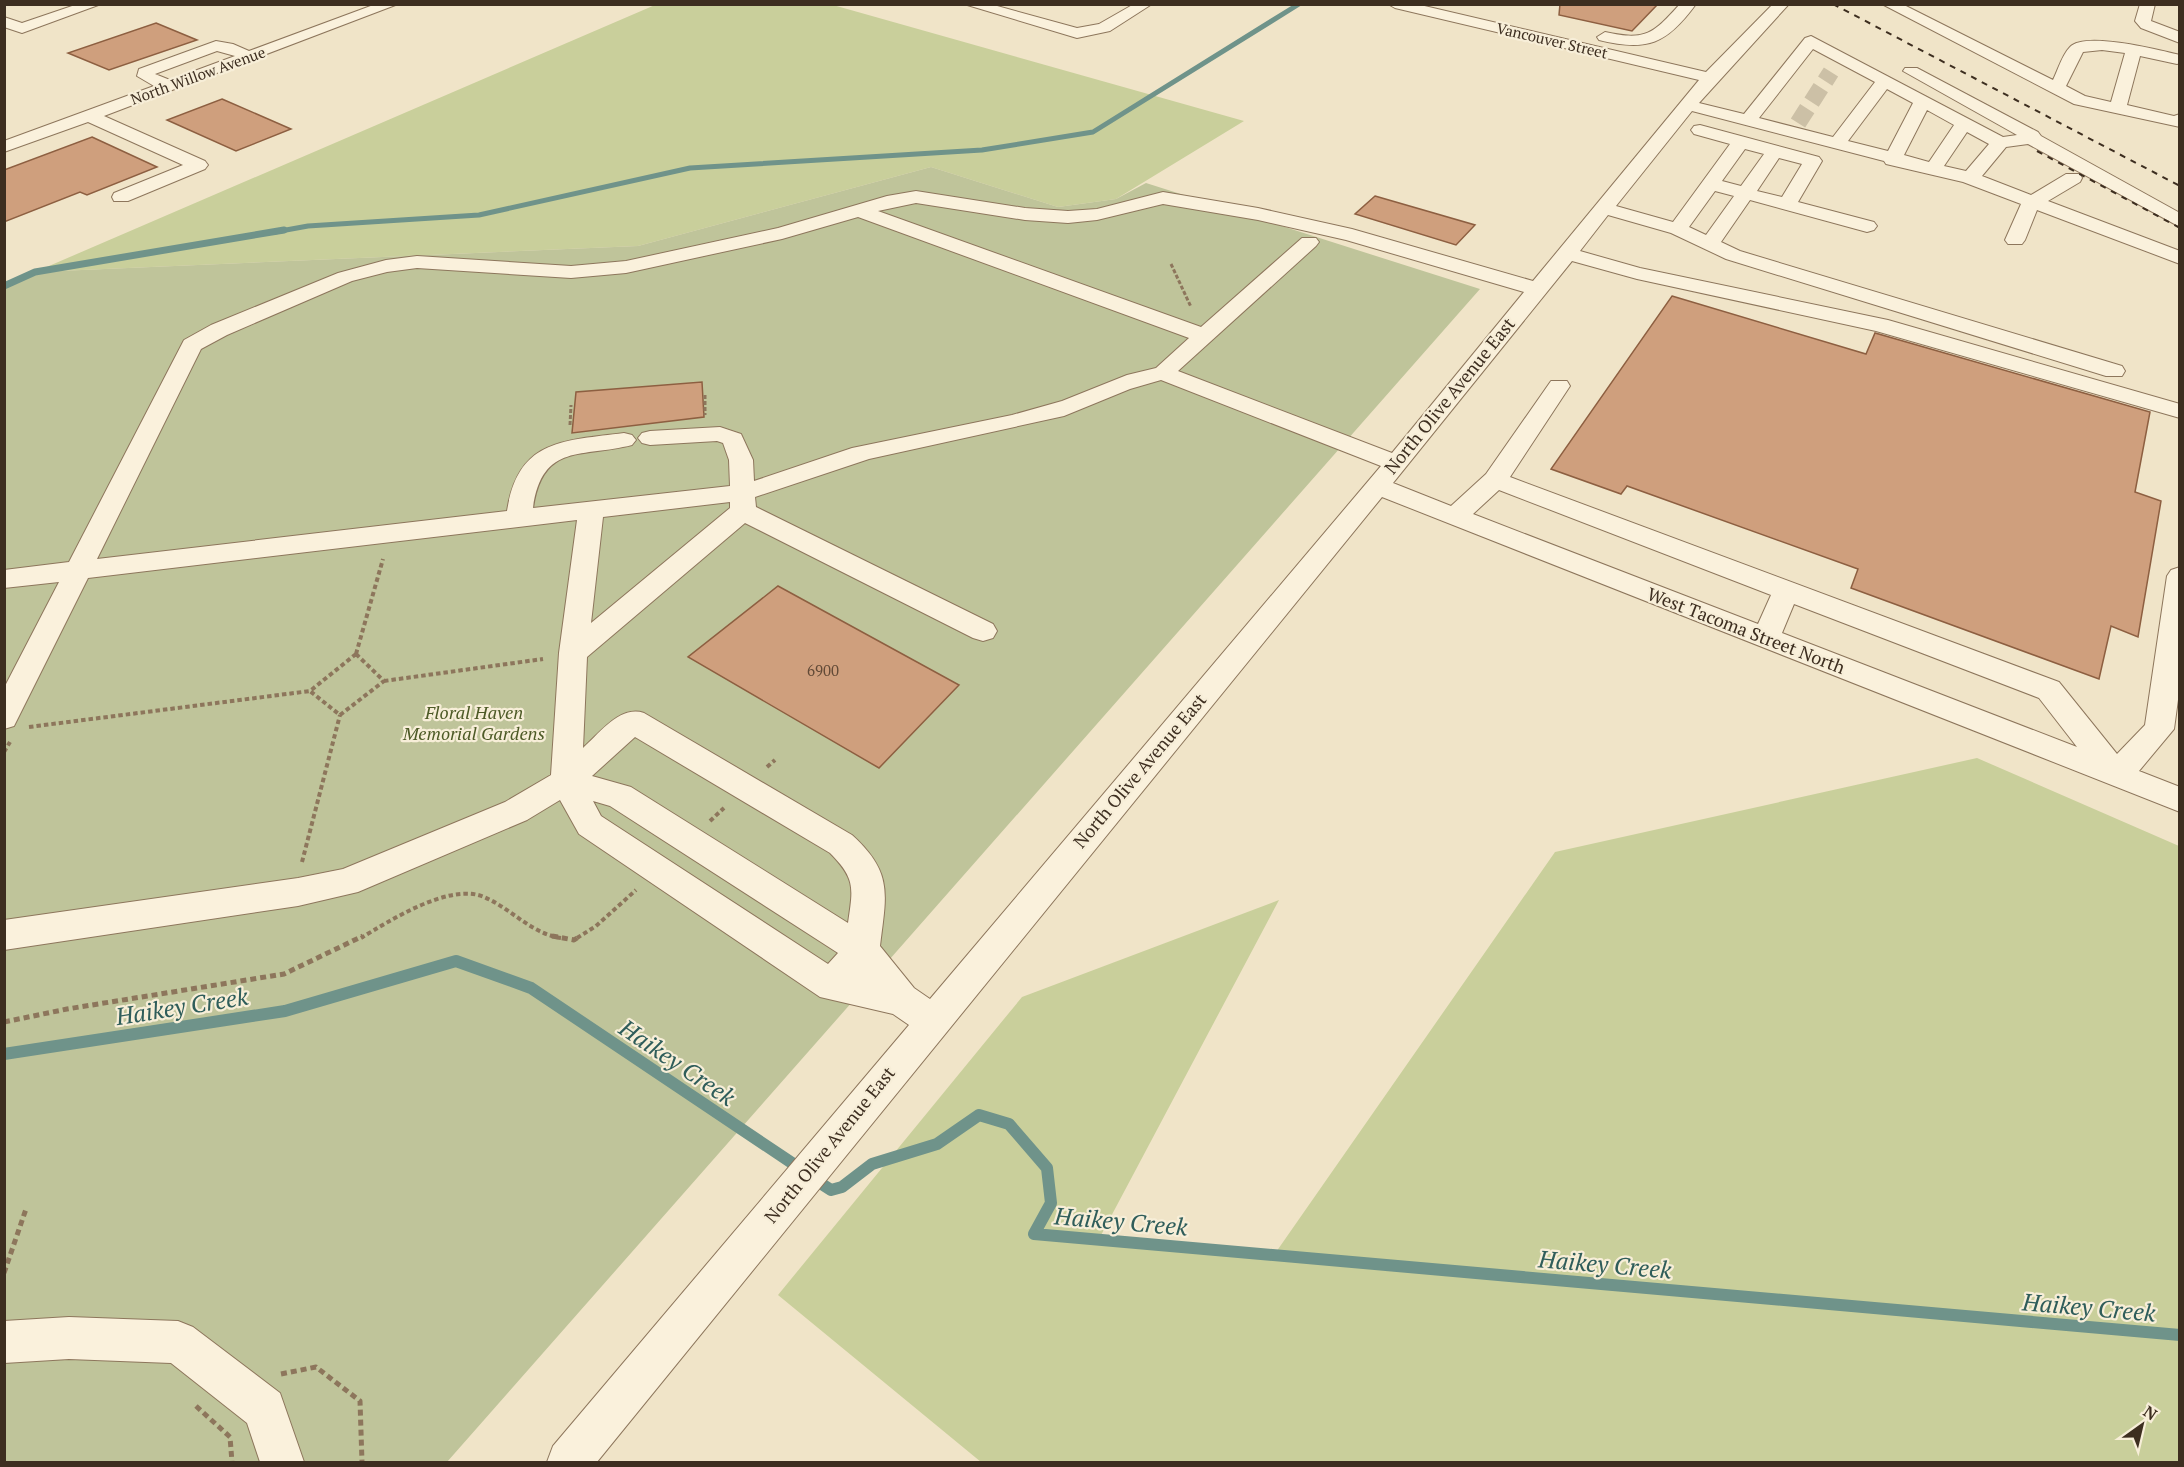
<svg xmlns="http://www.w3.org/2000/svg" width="2184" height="1467" font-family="'PT Serif',serif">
  <rect width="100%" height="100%" fill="#f0e4c8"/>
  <!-- green -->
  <path fill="#c9cf9b" d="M655,5H833L1244,121L1116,199L1058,207L931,167L638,246L35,272Z
    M1977,758L2179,846V1462H981L778,1295L1022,997L1279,900L1099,1239L1274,1255L1555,852Z"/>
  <!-- cemetery -->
  <path fill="#bfc49a" d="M931,167L1058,207L1116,199L1146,183L1480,289L447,1462H5L4,286L35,272L638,246Z"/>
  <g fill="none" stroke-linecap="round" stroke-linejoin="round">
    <!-- stream-far2 -->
    <path stroke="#6f938a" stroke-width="5" d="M275,232L308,226L479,215L690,168L982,150L1093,132L1299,4"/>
    <!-- stream-far1 -->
    <path stroke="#6f938a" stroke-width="7" d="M4,286L35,272L284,230"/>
    <!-- stream -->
    <path stroke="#6f938a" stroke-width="12" d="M4,1054L285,1011L456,961L531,988L801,1169
      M814,1179L831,1190L842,1187L872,1164L937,1144L979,1115L1009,1124L1047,1168L1051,1203L1034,1234L2180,1335"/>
  </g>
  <!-- building -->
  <path fill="#cf9f7d" stroke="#8d5f41" stroke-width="1.5" d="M1560,4H1658L1632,31L1559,15Z
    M156,23L197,40L109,70L68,53Z
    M222,99L291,129L236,151L167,120Z
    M92,137L157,167L87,195L80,192L4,222V170Z
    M1375,196L1475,225L1456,245L1355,214Z
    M1672,296L1866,354L1875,333L2150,412L2135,492L2161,501L2138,637L2111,626L2099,679L1851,588L1858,569L1627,486L1621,494L1551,469Z
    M702,382L704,417L572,433L576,392Z
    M778,586L959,685L879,768L688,657Z"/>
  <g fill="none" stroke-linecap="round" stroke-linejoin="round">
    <!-- minor-tunnel -->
    <path stroke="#ccc0a6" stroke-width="17" stroke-dasharray="17 8" stroke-linecap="butt" d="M1798,123L1831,72"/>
    <!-- minor casing -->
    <g stroke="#8d765c" stroke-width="2">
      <path id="minor" d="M78,4H101L22,33L4,27V17L22,23Z
        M376,4H398L104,116L205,161L208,165L205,169L128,201H114L112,197L114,193L183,165L88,122L4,152V141L154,86L137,76L139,69L216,41L233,44L249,51ZM217,51L235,56L170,80L155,74Z
        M964,4H990L1077,28L1099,24L1134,4H1152L1110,31L1077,38Z
        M1388,4H1416L1706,72L1773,4H1789L1699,103L1744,114L1805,38L1811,36L2003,137L2017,135L1903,71L1905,68H1917L2038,132L2041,136L2180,213V227L2028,144L2006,147L1982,176L2031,195L2066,174H2080L2082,178L2080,182L2048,201L2180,251V264L2037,210L2025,240L2022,244H2008L2005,240L2021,204L1963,182L1886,164L1884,161L1692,111L1616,206L1673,222L1730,144L1694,134L1691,130L1694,126L1700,125L1819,157L1822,161L1798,202L1874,222L1877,226L1874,230L1867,232L1750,200L1721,242L1740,251L2122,366L2125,371L2122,376H2106L1726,259L1671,233L1608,215L1580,251L1640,268L1888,320L2180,404V418L1876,331L1637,279L1572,261L1393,483L1451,506L1486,474L1551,381H1567L1570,386L1510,477L2059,682L2117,754L2145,725L2167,576L2171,570L2180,567V685L2174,729L2139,771L2180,787V812L1382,497L597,1462H547L553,1446L909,1025L893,1014L820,997L579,834L560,800L527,820L358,892L298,906L4,950V920L298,878L343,869L505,802L551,775L559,653L577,520L88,578L14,726L4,729V688L59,582L4,588V570L69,562L184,340L211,325L338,273L386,260L417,256L571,266L626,261L778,228L887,196L916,191L1025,208L1068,211L1097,209L1163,192L1258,208L1352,229L1533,281L1699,80L1395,8ZM1813,49L1875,82L1833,137L1759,118ZM1887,89L1913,103L1888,151L1848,141ZM1927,110L1954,125L1929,162L1904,155ZM1967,132L1989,144L1966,171L1944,166ZM1745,149L1764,154L1741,186L1722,181ZM1779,158L1802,164L1782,197L1757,191ZM1715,191L1734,196L1706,235L1689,227ZM916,203L1025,220L1068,223L1097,220L1163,204L1258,220L1346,240L1524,292L1392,453L1178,371L1316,246L1319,242L1316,238H1302L1201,327L878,211ZM858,217L1189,338L1156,368L1127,375L1062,401L1012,415L852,448L754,481L753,460L741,434L720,427L650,431L642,433L638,438L642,443L650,445L717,441L723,443L729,460L730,486L533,508C542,442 583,458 632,445L636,440L632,435L624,433C563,441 518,439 507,511L97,559L201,349L227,335L352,281L387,272L417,268L571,278L626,273L782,239ZM1161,380L1381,466L930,999L914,988L880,946C886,895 894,873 852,835L644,713C620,705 600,733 583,748L587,657L745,523L973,638L983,641L993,638L997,631L993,624L756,507L755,497L869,459L1064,416L1130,389ZM1499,490L1771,595L1758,624L1473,514ZM730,502V508L591,623L603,517ZM1794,604L2039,698L2077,747L1782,633ZM635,737L830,853C856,879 853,888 848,923L631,787L592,776ZM593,801L610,806L838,953L828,964L601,816Z
        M1680,4H1696C1667,44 1647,52 1599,40L1597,37L1605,32C1646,41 1653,34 1680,4Z
        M1882,4H1902L2053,80C2058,70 2062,55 2070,47C2084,31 2160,50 2180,55V63L2177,64L2140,56L2127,105L2174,116L2180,114V127L2074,104ZM2102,50L2125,53L2111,102L2085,96L2066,86L2083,52Z
        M2140,4H2155L2151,21L2180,32V43L2141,28L2135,21Z
        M69,1317L178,1321L193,1327L280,1393L304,1462H260L247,1423L171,1363L69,1359L4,1363V1321Z"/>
    </g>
    <!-- path-far2 -->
    <path stroke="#8d765c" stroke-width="3" stroke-dasharray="4 2" stroke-linecap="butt" d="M1171,264L1191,307
      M705,395V415
      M570,425L571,405"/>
    <!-- path-far1 -->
    <path stroke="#8d765c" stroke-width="4" stroke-dasharray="4.5 3" stroke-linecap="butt" d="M356,654L383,559
      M356,654L384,681L340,715L310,691Z
      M384,681L543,659
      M29,727L310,691
      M4,752L10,742
      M767,767L775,760
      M710,821L724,808
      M302,862L340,715
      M361,938C389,921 450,882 484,897C512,909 530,933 561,938
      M577,938L596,926L636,890"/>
    <!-- path -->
    <path stroke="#8d765c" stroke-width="5" stroke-dasharray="6 4" stroke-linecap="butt" d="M552,936L574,940L580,936
      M4,1022L67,1009L284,974L363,936
      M4,1273L26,1209
      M281,1374L316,1367L360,1401L362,1462
      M196,1406L230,1437L232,1462"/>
    <!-- minor -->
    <use href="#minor" fill="#faf1dc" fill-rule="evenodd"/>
    <!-- rail -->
    <path stroke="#3d2e20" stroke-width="2" stroke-dasharray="6 6" stroke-linecap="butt" d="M1833,4L2180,186
      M2037,151L2180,228"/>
  </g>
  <g text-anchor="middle" stroke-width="4.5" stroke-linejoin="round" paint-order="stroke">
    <!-- far-street labels -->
    <g font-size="15" fill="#3d2e20" stroke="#f7eed8">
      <text transform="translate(1552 41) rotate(13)" y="5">Vancouver Street</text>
      <text transform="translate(198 76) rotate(-20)" y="5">North Willow Avenue</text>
    </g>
    <!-- number labels -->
    <g font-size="15" fill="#624a37">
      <text x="823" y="676">6900</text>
    </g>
    <!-- street labels -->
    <g font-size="18" fill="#3d2e20" stroke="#f7eed8">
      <text transform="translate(1450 396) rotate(-51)" y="6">North Olive Avenue East</text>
      <text transform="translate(1746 631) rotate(21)" y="6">West Tacoma Street North</text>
      <text transform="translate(1140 771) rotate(-50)" y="6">North Olive Avenue East</text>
      <text transform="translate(830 1145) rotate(-51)" y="6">North Olive Avenue East</text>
    </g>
    <!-- park labels -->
    <g font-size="18" font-style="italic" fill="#4d5a26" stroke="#f7eed8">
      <text x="474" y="719">Floral Haven<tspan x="474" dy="21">Memorial Gardens</tspan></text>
    </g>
    <!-- near-water labels -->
    <g font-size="24" font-style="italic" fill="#2f5d5a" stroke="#f7eed8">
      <text transform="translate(182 1007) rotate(-9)" y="8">Haikey Creek</text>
      <text transform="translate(677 1063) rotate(34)" y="8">Haikey Creek</text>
      <text transform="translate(1121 1222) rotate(5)" y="8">Haikey Creek</text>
      <text transform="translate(1605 1265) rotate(5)" y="8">Haikey Creek</text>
      <text transform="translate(2089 1308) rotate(5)" y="8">Haikey Creek</text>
    </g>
  </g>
  <!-- border -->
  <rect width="2184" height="1467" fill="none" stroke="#3d2e20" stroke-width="12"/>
  <!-- north arrow -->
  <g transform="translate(2142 1425) rotate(34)" stroke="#f7eed8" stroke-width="4.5" paint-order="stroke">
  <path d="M0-4.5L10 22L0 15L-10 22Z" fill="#3d2e20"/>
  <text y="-9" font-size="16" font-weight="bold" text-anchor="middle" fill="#3d2e20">N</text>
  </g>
</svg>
